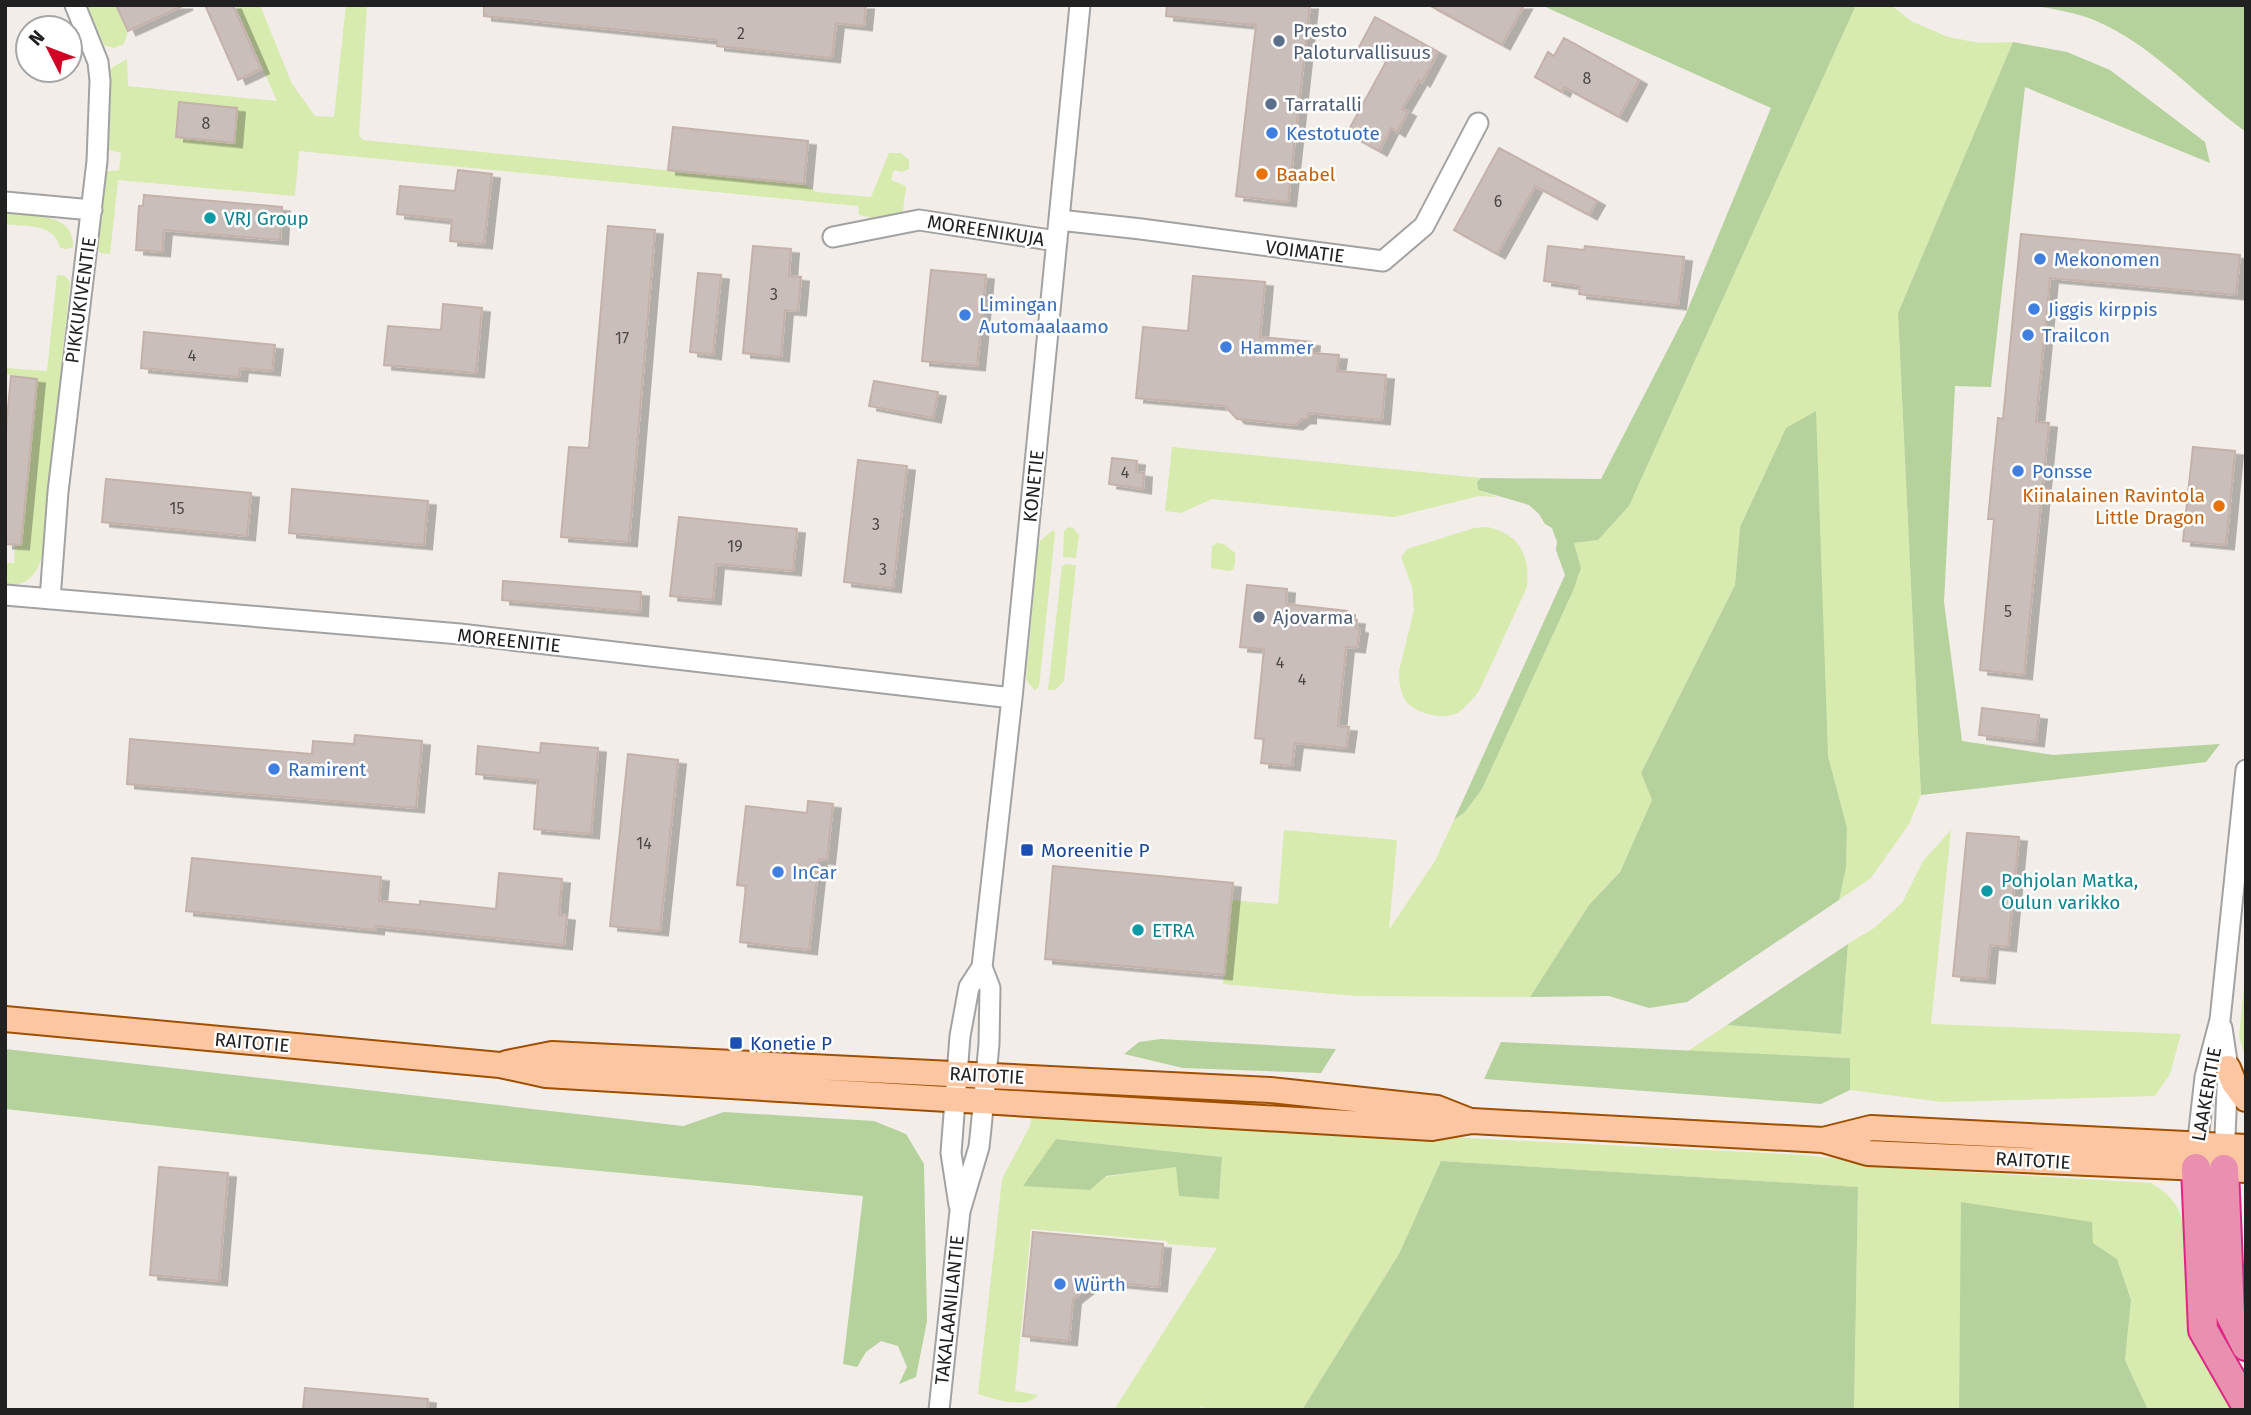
<svg xmlns="http://www.w3.org/2000/svg" width="2251" height="1415" font-family="'Fira Sans',sans-serif">
  <defs>
    <filter id="shadow"><feDropShadow dx="8" dy="4.5" stdDeviation="0" flood-color="#0004"/></filter>
  </defs>
  <rect width="100%" height="100%" fill="#f2ede8"/>
  <!-- grass -->
  <path fill="#d7ebae" fill-rule="evenodd" d="M86,5H116L128,31L124,44L114,48L104,45Z
    M235,5H260L292,84L315,116L334,117L346,5H367L359,136L363,140L804,184L816,192L871,197L889,153H901L909,160V169L902,172L894,170L891,180L906,186L902,219L881,220L859,215L858,206L299,151L295,196L118,180L110,254L100,253L96,246L104,172L119,170L121,153L109,150L106,147L110,71L113,67L127,59L128,86L277,101Z
    M1856,5H1891L1911,21L1948,37L1980,43L2013,42L1898,313L1921,795L1909,824L1871,878L1839,900L1846,868L1847,829L1828,756L1786,428L1740,527L1735,585L1641,773L1652,800L1620,872L1589,905L1530,997L1356,996L1223,984L1231,900L1278,904L1284,830L1397,840L1389,930L1435,861L1454,820L1465,812L1482,789L1573,591L1581,568L1574,543L1598,540L1629,506Z
    M5,213C29,215 75,212 73,247L67,249L60,248C55,223 27,227 5,224Z
    M57,275L65,276L70,282L43,553C38,574 27,587 5,585V563H14L15,544L21,545L37,379L5,374V368L47,371Z
    M1172,447L1481,478L1477,482L1478,490L1497,497L1479,496L1394,517L1212,499L1181,513L1165,511Z
    M1068,527L1073,528L1079,535L1076,558L1063,557L1064,531Z
    M1487,527C1520,534 1530,555 1527,587L1479,691C1473,698 1467,706 1459,712C1450,717 1442,717 1432,715C1406,709 1399,697 1399,671L1414,610L1412,587L1401,557L1407,549L1474,528Z
    M1053,530L1055,533L1039,687L1035,690L1028,683L1026,677L1038,549L1040,541Z
    M1217,543L1224,544L1235,553V564L1233,570L1228,571L1211,568L1212,546Z
    M1067,564L1076,565L1064,681L1055,690H1048L1062,566Z
    M1951,830L1931,1024L2181,1034L2170,1074L2155,1096L1942,1102L1850,1090L1849,1058L1688,1051L1727,1025L1841,1034L1848,944L1874,928L1902,903L1923,861Z
    M2246,966V1060L2239,1036Z
    M1031,1116L1805,1155L1947,1171L2151,1183C2168,1193 2178,1203 2183,1223L2191,1315L2241,1410H2148L2125,1360L2131,1300L2117,1259L2093,1243L1962,1202L1959,1410H1854L1858,1187L1441,1161L1399,1254L1302,1410H1215L1201,1407L1200,1410H1114L1217,1248L1168,1244L1167,1241L1031,1229L1015,1391L1038,1395C1025,1410 995,1399 978,1394L1002,1179L1030,1126ZM1057,1139L1222,1157L1219,1198L1176,1166L1106,1177Z"/>
  <!-- forest -->
  <path fill="#b5d19c" d="M1541,5H1856L1629,506L1598,540L1574,543L1581,568L1573,591L1482,789L1465,812L1454,820L1565,575L1556,550L1557,542L1552,528L1545,524L1539,514L1529,505L1478,490L1477,482L1481,478L1601,479L1685,316L1771,108Z
    M2031,5H2246V132C2196,96 2152,44 2094,20C2075,12 2052,9 2031,5Z
    M2013,42L2067,52L2110,70L2205,142L2210,163L2025,87L1991,387L1955,386L1944,602L1962,741L2053,755L2220,744L2206,762L1921,795L1898,313Z
    M1816,411L1828,756L1847,828L1846,868L1839,900L1687,1002L1649,1008L1609,996L1530,997L1589,905L1620,872L1652,800L1641,773L1735,585L1740,527L1786,428Z
    M1848,944L1841,1034L1727,1025Z
    M1161,1039L1336,1049L1321,1073L1183,1068L1124,1054L1139,1042Z
    M1501,1042L1850,1058V1090L1821,1104L1484,1079Z
    M5,1049L683,1126L724,1112L874,1121L906,1134L924,1164L927,1321L916,1377L899,1384L907,1367L898,1346L881,1341L866,1352L857,1367L843,1364L863,1196L348,1147L5,1109Z
    M1056,1139L1222,1157L1219,1199L1179,1196L1176,1167L1106,1176L1090,1190L1023,1186Z
    M1441,1161L1858,1187L1854,1410H1302L1399,1254Z
    M1961,1202L2092,1222L2093,1243L2117,1259L2131,1300L2125,1360L2148,1410H1959Z"/>
  <!-- building -->
  <path fill="#cabebb" stroke="#c4b1aa" stroke-width="2" filter="url(#shadow)" d="M116,5H185L128,31Z
    M205,5H233L261,69L238,80Z
    M484,5H866L864,26L836,23L832,58L717,46V40L484,16Z
    M1167,5H1310L1288,202L1236,196L1256,25L1166,16Z
    M1429,5H1524L1502,45Z
    M1375,17L1438,52L1422,82L1419,80L1402,109L1408,112L1397,132L1391,128L1379,151L1347,133L1386,62L1359,47Z
    M1564,38L1639,80L1619,117L1564,87L1562,92L1535,77L1548,52L1554,56Z
    M179,102L237,108L234,143L176,137Z
    M673,127L808,141L804,184L668,170Z
    M1499,148L1597,201L1589,215L1535,186L1497,254L1454,230Z
    M458,170L492,174L484,244L450,241L452,220L397,214L400,186L455,191Z
    M144,195L282,207L280,240L164,230L162,252L136,250L139,206H143Z
    M608,226L655,230L629,542L561,537L569,447L589,448Z
    M2021,234L2240,255L2236,295L2050,278L2036,422L2049,423L2024,675L1980,670L1994,519H1988L1998,418L2003,419Z
    M753,246L791,249L789,276L801,277L798,311L785,310L781,357L743,353Z
    M1548,246L1584,250L1585,246L1684,257L1678,305L1579,294L1580,286L1544,281Z
    M931,270L986,275L977,366L922,361Z
    M698,273L721,275L713,355L690,352Z
    M1193,276L1265,282L1260,337L1312,342L1311,353L1339,355L1337,371L1386,375L1382,420L1308,413V419H1302L1295,425L1237,419L1225,406L1136,398L1143,327L1188,331Z
    M443,304L482,308L476,373L384,365L388,326L441,330Z
    M144,332L275,345L272,371L240,368L239,377L141,368Z
    M11,376L37,379L21,545L5,544V440Z
    M874,381L938,392L933,418L869,406Z
    M2193,447L2235,451L2226,545L2183,541Z
    M1112,458L1137,461L1136,472L1144,473L1143,489L1109,484Z
    M858,460L907,466L893,588L844,582Z
    M106,479L251,493L247,536L102,522Z
    M292,489L428,501L424,545L289,533Z
    M679,517L797,529L793,571L716,564L713,600L670,596Z
    M503,581L641,592L640,612L502,600Z
    M1247,585L1287,589L1286,604L1347,611L1346,619L1357,620L1356,628L1360,629L1357,648L1346,647L1338,726L1349,727L1346,748L1295,743L1292,766L1261,763L1264,739L1255,738L1264,649L1240,647Z
    M1982,708L2039,715L2036,742L1979,735Z
    M355,735L422,741L416,808L127,784L130,739L312,754L313,741L354,744Z
    M541,743L598,748L591,834L534,829L538,780L476,774L478,746L540,753Z
    M628,754L678,760L660,931L610,926Z
    M808,801L833,804L827,860L819,859L809,950L740,942L746,886L737,885L746,806L807,813Z
    M1967,833L2019,837L2008,947L1990,945L1987,979L1953,976Z
    M192,858L381,877L379,901L420,905V901L496,909L499,873L562,879L559,915L567,916L564,945L376,926V930L186,911Z
    M1053,866L1233,883L1224,975L1045,959Z
    M159,1167L228,1173L219,1281L150,1275Z
    M1033,1232L1163,1244L1159,1287L1096,1281L1073,1299L1069,1341L1023,1336Z
    M305,1388L428,1399L427,1410H303Z"/>
  <g fill="none" stroke-linecap="round" stroke-linejoin="round">
    <!-- minor casing -->
    <g stroke="#a2a2a2" stroke-width="23">
      <path id="minor" d="M5,202L92,210
        M1059,220L1141,229L1383,261L1424,226L1478,123
        M833,237L919,220L1057,241
        M5,595L460,634L1012,698
        M50,599L58,492L97,161L100,81L98,62L75,5
        M2222,1028L2228,1068L2224,1158
        M2196,1157L2205,1077L2220,1020L2246,770
        M959,1205L951,1153L960,1036L969,987L982,967
        M939,1410L960,1211L979,1147L981,1128L989,1044L990,988L982,967L1012,698L1080,5"/>
    </g>
    <!-- major casing -->
    <g stroke="#9f4f00" stroke-width="28">
      <path id="major" d="M5,1019L500,1065L546,1075L1432,1128L1472,1121L1823,1140L1868,1153L2246,1170
        M507,1063L552,1054L1270,1090L1437,1108L1470,1121
        M2228,1068L2234,1083L2246,1099
        M1823,1140L1871,1128L2246,1147"/>
    </g>
    <!-- highway casing -->
    <g stroke="#de2785" stroke-width="32">
      <path id="highway" d="M2196,1168L2203,1330L2246,1405
        M2224,1169L2230,1314L2246,1346"/>
    </g>
    <!-- minor -->
    <use href="#minor" stroke="#fff" stroke-width="19"/>
    <!-- major -->
    <use href="#major" stroke="#fdc6a2" stroke-width="24"/>
    <!-- highway -->
    <use href="#highway" stroke="#e990b0" stroke-width="28"/>
  </g>
  <!-- markers -->
  <g fill="#5c6f8a" stroke="#fff" stroke-width="2.5">
    <circle cx="1279" cy="41" r="7"/>
    <circle cx="1271" cy="104" r="7"/>
    <circle cx="1259" cy="617" r="7"/>
  </g>
  <g fill="#3f7fe0" stroke="#fff" stroke-width="2.5">
    <circle cx="1272" cy="133" r="7"/>
    <circle cx="2040" cy="259" r="7"/>
    <circle cx="2034" cy="309" r="7"/>
    <circle cx="965" cy="315" r="7"/>
    <circle cx="2028" cy="335" r="7"/>
    <circle cx="1226" cy="347" r="7"/>
    <circle cx="2018" cy="471" r="7"/>
    <circle cx="274" cy="769" r="7"/>
    <circle cx="778" cy="872" r="7"/>
    <circle cx="1060" cy="1284" r="7"/>
  </g>
  <g fill="#e8710a" stroke="#fff" stroke-width="2.5">
    <circle cx="1262" cy="174" r="7"/>
    <circle cx="2219" cy="506" r="7"/>
  </g>
  <g fill="#0f9aa8" stroke="#fff" stroke-width="2.5">
    <circle cx="210" cy="218" r="7"/>
    <circle cx="1987" cy="891" r="7"/>
    <circle cx="1138" cy="930" r="7"/>
  </g>
  <g fill="#1a4fb4" stroke="#fff" stroke-width="2.5">
    <rect x="1020" y="843" width="14" height="14" rx="3.5"/>
    <rect x="729" y="1036" width="14" height="14" rx="3.5"/>
  </g>
  <g text-anchor="middle" stroke-width="5" stroke-linejoin="round" paint-order="stroke">
    <!-- number labels -->
    <g font-size="16" fill="#4b4848">
      <text x="741" y="39">2</text>
      <text x="1587" y="84">8</text>
      <text x="206" y="129">8</text>
      <text x="1498" y="207">6</text>
      <text x="774" y="300">3</text>
      <text x="622" y="344">17</text>
      <text x="192" y="361">4</text>
      <text x="1125" y="478">4</text>
      <text x="177" y="514">15</text>
      <text x="876" y="530">3</text>
      <text x="735" y="552">19</text>
      <text x="883" y="575">3</text>
      <text x="2008" y="617">5</text>
      <text x="1280" y="668">4</text>
      <text x="1302" y="685">4</text>
      <text x="644" y="849">14</text>
    </g>
    <!-- service labels -->
    <g font-size="19" fill="#4e5e75" stroke="#fff" text-anchor="start">
      <text x="1293" y="37">Presto<tspan x="1293" dy="22">Paloturvallisuus</tspan></text>
      <text x="1285" y="111">Tarratalli</text>
      <text x="1273" y="624">Ajovarma</text>
    </g>
    <!-- shop labels -->
    <g font-size="19" fill="#366cbe" stroke="#fff" text-anchor="start">
      <text x="1286" y="140">Kestotuote</text>
      <text x="2054" y="266">Mekonomen</text>
      <text x="979" y="311">Limingan<tspan x="979" dy="22">Automaalaamo</tspan></text>
      <text x="2048" y="316">Jiggis kirppis</text>
      <text x="2042" y="342">Trailcon</text>
      <text x="1240" y="354">Hammer</text>
      <text x="2032" y="478">Ponsse</text>
      <text x="288" y="776">Ramirent</text>
      <text x="792" y="879">InCar</text>
      <text x="1074" y="1291">Würth</text>
    </g>
    <!-- food labels -->
    <g font-size="19" fill="#c56008" stroke="#fff" text-anchor="start">
      <text x="1276" y="181">Baabel</text>
      <text x="2205" y="502" text-anchor="end">Kiinalainen Ravintola<tspan x="2205" dy="22">Little Dragon</tspan></text>
    </g>
    <!-- culture labels -->
    <g font-size="19" fill="#0d838f" stroke="#fff" text-anchor="start">
      <text x="224" y="225">VRJ Group</text>
      <text x="2001" y="887">Pohjolan Matka,<tspan x="2001" dy="22">Oulun varikko</tspan></text>
      <text x="1152" y="937">ETRA</text>
    </g>
    <!-- street labels -->
    <g font-size="19" fill="#212121" stroke="#fff">
      <text transform="translate(986 230) rotate(9)" y="7">MOREENIKUJA</text>
      <text transform="translate(1305 251) rotate(7)" y="7">VOIMATIE</text>
      <text transform="translate(80 300) rotate(-82)" y="7">PIKKUKIVENTIE</text>
      <text transform="translate(1033 486) rotate(-84)" y="7">KONETIE</text>
      <text transform="translate(509 640) rotate(6)" y="7">MOREENITIE</text>
      <text transform="translate(252 1042) rotate(5)" y="7">RAITOTIE</text>
      <text transform="translate(987 1075) rotate(3)" y="7">RAITOTIE</text>
      <text transform="translate(2206 1094) rotate(-80)" y="7">LAAKERITIE</text>
      <text transform="translate(2033 1160) rotate(3)" y="7">RAITOTIE</text>
      <text transform="translate(949 1310) rotate(-84)" y="7">TAKALAANILANTIE</text>
    </g>
    <!-- transit labels -->
    <g font-size="19" fill="#164399" stroke="#fff" text-anchor="start">
      <text x="1041" y="857">Moreenitie P</text>
      <text x="750" y="1050">Konetie P</text>
    </g>
  </g>
  <!-- border -->
  <rect width="2251" height="1415" fill="none" stroke="#212121" stroke-width="14"/>
  <!-- north arrow -->
  <g transform="translate(49 49) rotate(312)"><circle r="33" fill="#ffffff" stroke="#a6a6a6" stroke-width="2"/>
  <path d="M0-5L12 26L0 18L-12 26Z" fill="#d30025"/>
  <text y="-10" font-size="19" font-weight="bold" text-anchor="middle" fill="#212121">N</text>
  </g>
</svg>
